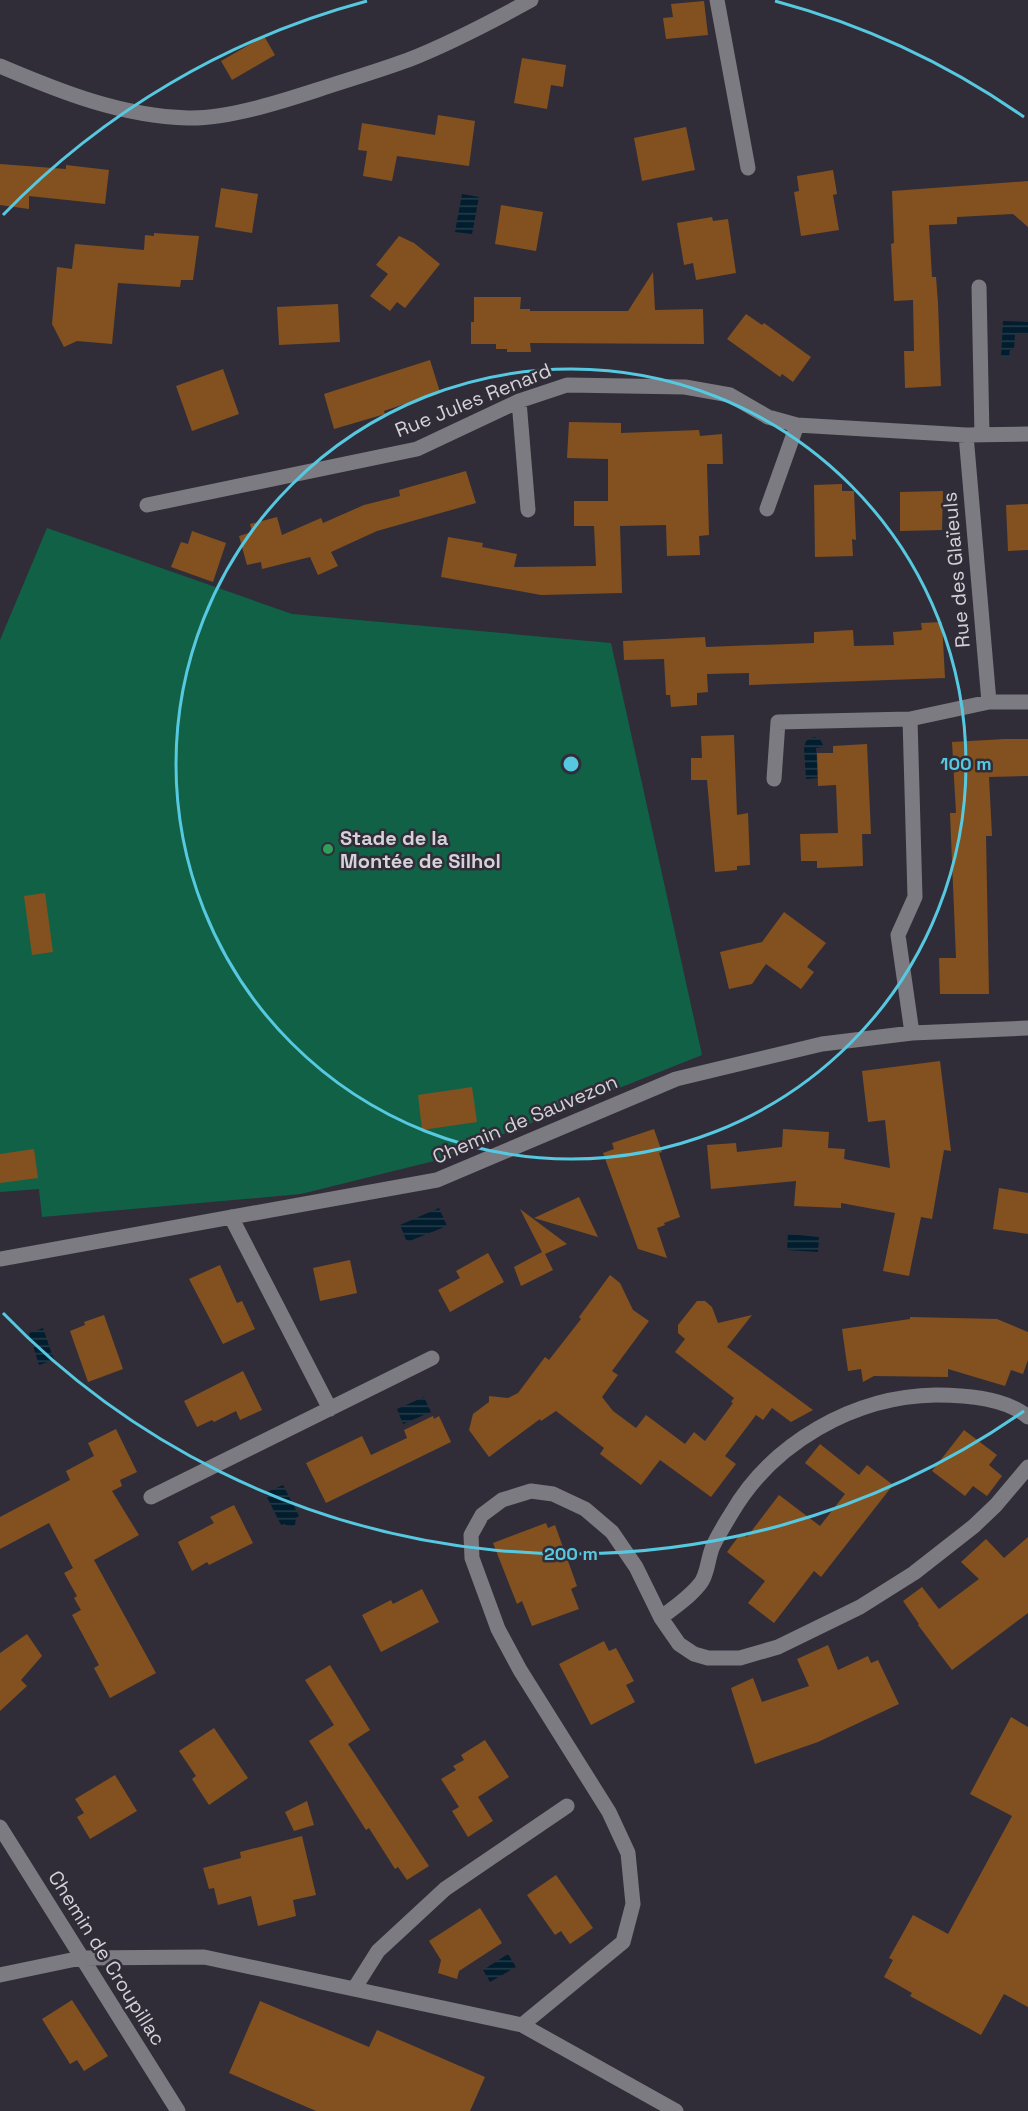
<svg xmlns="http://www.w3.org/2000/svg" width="1028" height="2111" font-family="'Space Grotesk',sans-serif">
  <defs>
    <pattern id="water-rules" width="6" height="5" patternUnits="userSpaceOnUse" patternTransform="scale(1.5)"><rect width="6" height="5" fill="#021d2d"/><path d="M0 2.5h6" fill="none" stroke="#263d4b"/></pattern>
  </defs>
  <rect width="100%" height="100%" fill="#312d38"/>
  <!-- garden -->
  <path fill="#116146" d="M47,528L292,614L611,643L702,1055L438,1160L301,1194L42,1217L39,1189L0,1192V640Z"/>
  <!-- water -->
  <path fill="url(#water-rules)" d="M462,194L479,197L472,234L455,232Z
    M1003,321L1028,322V334H1015L1014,350H1010L1009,357H1001Z
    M814,737L820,739L824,747L816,748L818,778L806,779L804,748L806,741Z
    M439,1208L447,1226L407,1242L400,1225Z
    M788,1234L819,1237L818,1252L787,1250Z
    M43,1328L54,1360L39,1365L29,1333Z
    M424,1397L431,1412L403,1424L397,1409Z
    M283,1485L299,1516L296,1518L295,1525L291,1527L284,1524L281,1525L265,1493Z
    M508,1954L516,1967L490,1982L483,1970Z"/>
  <!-- building -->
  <path fill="#82511f" d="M704,1L708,35L666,39L663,18L673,17L671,4Z
    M264,36L275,55L232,80L221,61Z
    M522,58L566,65L563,87L551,85L547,109L514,103Z
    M438,115L475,121L469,166L397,156L392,181L363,176L367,151L358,150L362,123L435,135Z
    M686,127L695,170L642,181L634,138Z
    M0,164L66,169V165L109,170L105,204L29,196V209L0,205Z
    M833,170L837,194L833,195L839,230L801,236L794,192L799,191L797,176Z
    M1028,181V227L1013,214L957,217V224L929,225L932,277H936L938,303L941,386L905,388L904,351H914L913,300L894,301L891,244L894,243L892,191Z
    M221,188L258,194L252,233L215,227Z
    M501,205L543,212L536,251L495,244Z
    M712,217L713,221L728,219L736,273L696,280L693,263L684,265L677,223Z
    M154,233L199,236L193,280H181L180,287L118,283L112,344L77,341L64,347L52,324L57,267L72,269L75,244L144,250L145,235L154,236Z
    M399,236L414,243L440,264L405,308L397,302L390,311L370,296L388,274L376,265Z
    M653,272L655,310L703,309L704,344L530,343L531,352H507V349H496V344H471V322H474V297H521L520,309H530V311H628Z
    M338,304L340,342L279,345L277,307Z
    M746,314L762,325L764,323L811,357L793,382L782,374L780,377L727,339Z
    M430,360L440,392L384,411L385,414L334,429L324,394Z
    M223,369L239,414L192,431L176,386Z
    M569,422L621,423V433L699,430L700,436L722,434L723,464H707L709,535L699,536L700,555L667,556L666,525L620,526L622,593L541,595L441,577L448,537L483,543L482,547L517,554L514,567L596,566L594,526H574V501H608V459L567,458Z
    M466,471L476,503L377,531L331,552L338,566L318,575L310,557L262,569L261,562L247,565L239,536L252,532L250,524L277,517L282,535L321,518L323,523L364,505L400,496L399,490Z
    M842,484V491H854L856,540L852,539L853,556L815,557L814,485Z
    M943,491L942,530L900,531V492Z
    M1028,504V550L1008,551L1006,505Z
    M192,531L226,543L213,582L171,567L181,542L188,544Z
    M942,622L945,678L749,685V673L707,674L708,692L697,693V705L671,707L670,695H666L664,659L624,660L623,641L705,637L706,647L814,643V632L853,630L854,646L894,645L893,632L922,630L921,623Z
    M734,735L737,815L748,813L750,865L737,866V870L715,872L707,780H691V758H702L701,736Z
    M1005,739H1028V776L989,777L992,836H986L989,994H940L939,958H956L950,813H956L952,742Z
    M867,744L871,834H862L863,866L817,868V861H801L800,834L838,833L836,785L818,786L817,753H833V746Z
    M45,893L53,952L32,955L24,896Z
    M784,912L826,943L807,967L814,972L801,989L766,964L752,984L729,989L720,952L762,942Z
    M940,1061L951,1151L944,1150L932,1219L921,1217L909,1276L883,1271L895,1213L841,1203V1208L794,1206L796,1181L711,1189L707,1145L736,1143L737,1152L782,1147L783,1129L829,1132L828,1148L845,1149L844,1159L890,1168L885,1120L868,1122L862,1071Z
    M472,1087L477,1122L422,1130L418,1095Z
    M654,1129L662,1152L659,1153L680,1217L664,1223L665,1225L657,1228L667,1258L638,1249L603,1153L614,1149L612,1143Z
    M34,1149L38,1178L0,1183V1154Z
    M999,1188L1028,1193V1234L993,1229Z
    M579,1197L598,1237L534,1218Z
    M520,1209L567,1244L545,1254L553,1270L521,1286L514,1267L542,1252Z
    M488,1253L504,1282L450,1312L438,1290L460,1278L456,1271Z
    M350,1260L357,1293L320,1301L313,1268Z
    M220,1265L237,1303L242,1301L255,1329L223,1344L189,1279Z
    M610,1275L620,1283L633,1310L649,1321L612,1371L618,1375L602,1397L613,1411L636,1428L646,1415L685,1444L694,1432L705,1441L733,1403L731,1402L734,1398L675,1352L685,1339L678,1333V1325L697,1301H705L712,1307L718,1323L752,1315L727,1347L813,1410L791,1422L772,1408L763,1420L756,1415L725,1456L736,1464L711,1497L660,1460L641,1485L600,1454L604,1448L556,1411L541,1421L540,1419L489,1457L469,1430L473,1414L489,1402V1396L508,1398L518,1393L545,1357L549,1360L581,1319L579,1317Z
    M104,1315L123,1369L88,1382L70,1331L85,1325L84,1322Z
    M910,1317L997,1319L1028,1332V1360L1023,1374L1011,1370L1005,1386L948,1369V1377L874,1376L863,1382L861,1369L848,1371L842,1329L910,1319Z
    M243,1371L262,1410L240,1420L236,1411L214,1422L212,1420L197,1427L184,1401Z
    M433,1416L434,1419L439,1416L451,1442L326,1503L306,1463L362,1436L371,1455L407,1438L404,1430Z
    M116,1429L137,1472L120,1480L122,1486L112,1491L139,1535L94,1560L156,1673L110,1698L94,1668L99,1665L72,1615L81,1610L74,1598L77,1596L64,1573L73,1568L49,1523L0,1549V1517L70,1480L66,1471L94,1456L88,1443Z
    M964,1430L997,1455L989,1465L1002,1476L987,1496L973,1486L965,1496L932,1471Z
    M820,1444L859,1475L867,1465L893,1485L821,1577L814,1571L774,1623L748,1603L765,1581L727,1552L741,1533L747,1537L779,1495L820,1526L845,1494L805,1463Z
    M234,1505L253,1543L209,1565L207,1562L192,1571L178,1542L214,1523L210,1517Z
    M546,1523L548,1528L555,1525L577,1586L571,1589L579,1609L532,1626L522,1601L517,1604L493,1543Z
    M1028,1537V1613L952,1670L918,1625L919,1624L903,1601L922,1587L939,1609L979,1579L961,1562L986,1539L1004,1558Z
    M422,1589L439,1622L381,1652L362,1615L391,1600L393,1604Z
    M27,1634L42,1656L21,1680L27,1686L0,1711V1653Z
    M604,1641L609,1651L616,1648L634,1681L626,1685L635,1702L591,1725L559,1664Z
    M828,1645L838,1670L868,1656L871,1663L878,1660L899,1704L818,1742L755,1764L731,1688L753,1678L762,1702L809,1686L797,1659Z
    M330,1665L370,1730L348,1744L429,1866L407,1880L398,1867L395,1869L369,1828L366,1830L309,1741L334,1725L305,1680Z
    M1011,1717L1028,1727V2007L1004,1994L981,2035L910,1996L912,1993L884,1977L893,1960L889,1958L913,1915L948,1934L1012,1816L970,1794Z
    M214,1728L248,1778L209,1805L192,1779L196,1776L179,1751Z
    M485,1740L509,1777L478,1797L493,1821L468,1837L452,1811L459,1807L441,1779L456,1770L453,1766L464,1760L461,1755Z
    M115,1775L137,1811L90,1839L77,1817L84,1813L75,1799Z
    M307,1801L314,1825L294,1831L285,1812Z
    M302,1836L316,1895L293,1900L296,1916L258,1926L251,1896L218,1905L214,1888L209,1889L203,1868L241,1858L240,1852Z
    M556,1875L593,1928L570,1944L561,1931L555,1935L527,1895Z
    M480,1908L502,1943L459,1971L457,1979L438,1973L441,1960L429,1941Z
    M72,2000L108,2056L84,2071L77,2060L70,2064L42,2019Z
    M260,2001L369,2047L377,2030L485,2077L470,2111H316L229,2073Z"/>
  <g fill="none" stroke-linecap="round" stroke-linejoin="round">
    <!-- minor -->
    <path stroke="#7b7b81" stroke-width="15" d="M717,0L748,168
      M0,66C61,92 121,116 188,118C227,119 280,102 317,90C347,80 378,71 408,60C451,43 491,22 531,0
      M979,287L982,435
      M519,401L528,510
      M966,435L989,702
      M147,505L417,449L519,401L567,385L685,387L730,395L768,417L797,425L966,435L1028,434
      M767,509L797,425
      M910,719L915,897L898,935L912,1033
      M774,779L778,722L910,719L989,702H1028
      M231,1217L330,1409
      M0,1259L437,1180L676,1079L822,1044L912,1033L1028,1028
      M151,1497L432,1358
      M661,1618C674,1607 693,1595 702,1581C708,1571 708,1557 713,1546C718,1535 725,1524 731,1514C772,1443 854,1396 936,1395C964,1395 1006,1398 1028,1417
      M0,1827L178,2111
      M0,1975L81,1958L204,1957L522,2025L676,2111
      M354,1989L378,1951L445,1889L567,1806
      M522,2025L623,1942L633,1904L628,1853L609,1812L520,1670L498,1629L472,1558L471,1535L482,1515L502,1500L531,1491L553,1494L585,1509L612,1532L636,1567L661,1618L679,1644L694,1654L708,1658H740L778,1647L860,1607L914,1573L974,1526L996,1505L1028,1467"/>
  </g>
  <!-- distance rings -->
  <g fill="none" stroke="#56c9e1" stroke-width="3">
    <circle cx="571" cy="764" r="395"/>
    <path d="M1024 1411A790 790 0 0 1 3 1313M3 215A790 790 0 0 1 367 1M775 1A790 790 0 0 1 1024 117"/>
  </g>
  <!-- markers -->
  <circle fill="#2e9e5b" stroke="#312d38" stroke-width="2" cx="328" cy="849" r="6"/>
  <g text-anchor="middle" stroke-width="5" stroke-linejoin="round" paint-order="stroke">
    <!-- street labels -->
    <g font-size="20" fill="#d4d1d8" stroke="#312d38">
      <text transform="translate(473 400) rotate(-22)" y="7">Rue Jules Renard</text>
      <text transform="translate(956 570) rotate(-95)" y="7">Rue des Glaïeuls</text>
      <text transform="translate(525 1119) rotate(-23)" y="7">Chemin de Sauvezon</text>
      <text transform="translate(107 1958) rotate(58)" y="7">Chemin de Croupillac</text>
    </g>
    <!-- poi labels -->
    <g font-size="20" font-weight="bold" fill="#d4d1d8" stroke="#312d38" text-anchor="start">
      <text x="340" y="845">Stade de la<tspan x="340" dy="23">Montée de Silhol</tspan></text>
    </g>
  </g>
  <circle cx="571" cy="764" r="9" fill="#56c9e1" stroke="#312d38" stroke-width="3"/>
  <g font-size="18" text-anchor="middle" font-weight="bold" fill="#56c9e1" stroke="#312d38" stroke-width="5" stroke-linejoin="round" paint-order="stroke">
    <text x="966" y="770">100 m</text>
    <text x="571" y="1560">200 m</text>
  </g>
</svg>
